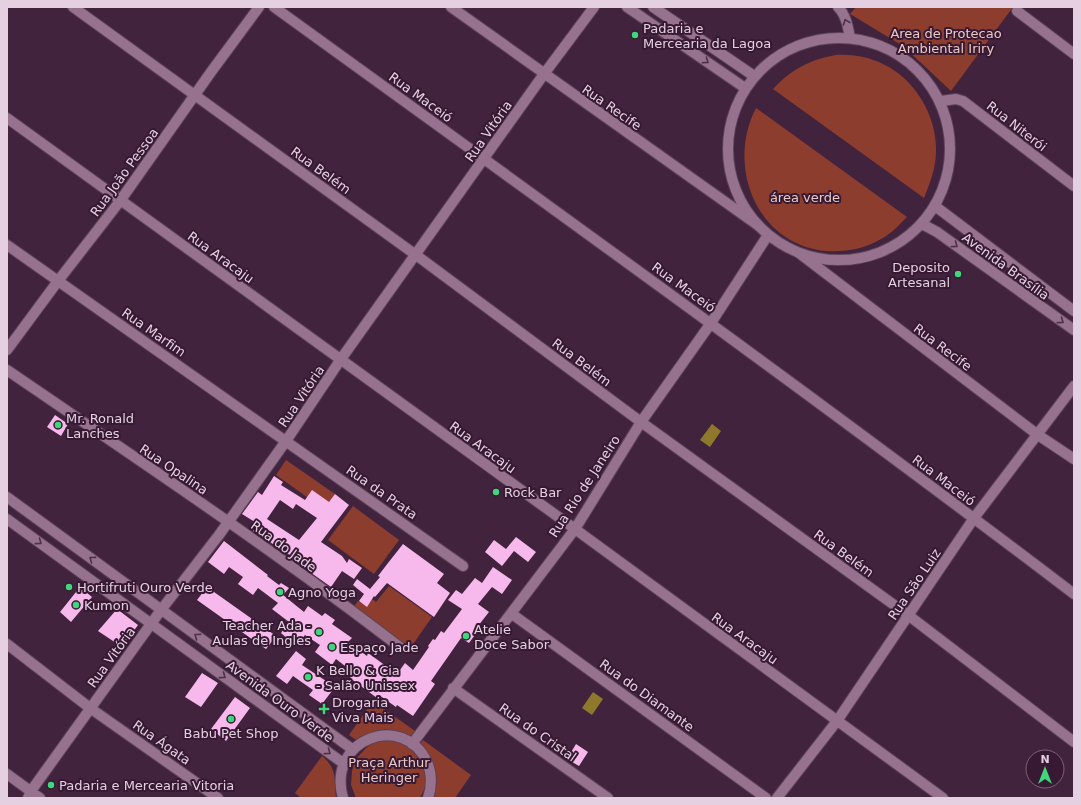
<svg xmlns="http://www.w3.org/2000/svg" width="1081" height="805" font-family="'DejaVu Sans',sans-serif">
  <rect width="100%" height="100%" fill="#41233d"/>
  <!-- green -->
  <path fill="#8d3d2e" d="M856,7H1013L951,91L903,46L850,14Z
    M836,55C852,54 869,57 883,64C915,79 937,116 936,151C936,168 930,183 924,198L773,89C792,69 809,60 836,55Z
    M756,108L907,217C899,225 891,234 881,239C865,249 845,252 826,251C756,244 726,166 756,108Z
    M286,460L335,494L329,503L307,497L276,475Z
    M353,506L399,540L374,574L328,540Z
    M389,586L432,617L409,650L352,609L358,601L367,606L372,599L376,602Z
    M373,701L415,731L412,736L385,729L356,740L349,735Z
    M423,740L471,775L455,798L433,797C440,773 436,763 420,744Z
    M376,741C403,740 402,741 423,758L427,783L420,798H356L351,785L352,771L355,760L366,748Z
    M322,756C338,769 334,780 336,798H301L295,793Z"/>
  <!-- water -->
  <path fill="#8e782b" d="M712,424L721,431L710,447L700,440Z
    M593,692L603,699L592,715L582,708Z"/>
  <!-- building -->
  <path fill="#f7b8ec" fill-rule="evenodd" d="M55,415L68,424L61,436L47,427Z
    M274,476L283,482L281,485L305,500L312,490L329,502L335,494L349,505L321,542L342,556L347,563L349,559L362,568L354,579L342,571L331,587L289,557L290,555L253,531L258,524L242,514L258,492L262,495ZM280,500L293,509L296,504L317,518L299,540L267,519Z
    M516,537L536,552L528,562L514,551L502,566L485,552L494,540L506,549Z
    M224,541L268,575L267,576L279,585L281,583L289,588L283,595L304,612L308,606L322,616L325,613L335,620L332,624L352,638L348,642L367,656L368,653L397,674L405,663L413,670L429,647L428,646L433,639L435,640L441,631L444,633L462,609L448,600L456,590L462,594L475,578L482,583L493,567L512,580L502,594L492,587L478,604L489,612L478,626L480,628L469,643L461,638L431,681L435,684L413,716L397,705L396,707L379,695L377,698L350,678L354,673L336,659L332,665L315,652L320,645L305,635L296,646L281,633L289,622L272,609L278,603L258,588L253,595L238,584L243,577L229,567L224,574L208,562Z
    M403,544L444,574L437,583L450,593L434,617L387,583L375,597L374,596L367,607L359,601L364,594L353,585L357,579L370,589L380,577L378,576L388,563Z
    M80,587L92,597L71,622L60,612Z
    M207,587L276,636L266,649L197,600Z
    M117,609L138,625L122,647L98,631Z
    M296,651L306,659L302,665L335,687L322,704L309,695L313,690L293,676L287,684L276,676Z
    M202,673L218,683L201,707L185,697Z
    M235,697L250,708L226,741L211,729Z
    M576,744L588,752L579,766L567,759Z"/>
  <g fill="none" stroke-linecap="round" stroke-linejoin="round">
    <!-- minor casing -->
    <g stroke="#5c4259" stroke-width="12">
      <path id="minor" d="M73,7L416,255L641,422L908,615L1074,742
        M274,7C542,201 811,394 1074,594
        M451,7L759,226
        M838,7C846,15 848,27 850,38
        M1017,11L1074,54
        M941,101L956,99L963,101L1074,186
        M7,118L575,529L943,798
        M7,245L463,566
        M799,253L1038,435L1074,459
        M7,350L58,281L120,201L211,72L259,7
        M7,370C140,461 274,550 401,648
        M512,614L766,798
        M7,644L90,708L218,798
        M453,688L608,798
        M412,744L575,529L641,422L711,323L768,235
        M7,774L40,798
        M28,798L31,791L161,610L219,535L286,441L341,359L544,74L594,7
        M777,798L837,721L974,518L1074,386"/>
    </g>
    <!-- tertiary casing -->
    <g stroke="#5c4259" stroke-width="12">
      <path id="tertiary" d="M627,7L745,88
        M653,7L754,76
        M728 149a111 111 0 1 1 222 0a111 111 0 1 1-222 0Z
        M935,206L1074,311
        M922,224L937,232L1074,330
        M7,497L352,749
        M7,519L343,763
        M343,798C326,739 403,711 427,762C432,773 432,787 428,798"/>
    </g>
    <!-- minor -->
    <use href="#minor" stroke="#96728f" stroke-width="10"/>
    <!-- tertiary -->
    <use href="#tertiary" stroke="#96728f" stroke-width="10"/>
  </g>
  <!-- one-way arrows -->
  <defs><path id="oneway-chevron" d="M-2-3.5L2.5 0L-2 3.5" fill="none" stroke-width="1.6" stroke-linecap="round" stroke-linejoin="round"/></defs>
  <g stroke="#4f2f4a">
    <use href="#oneway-chevron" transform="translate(846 22) rotate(-110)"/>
    <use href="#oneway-chevron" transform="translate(706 61) rotate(34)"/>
    <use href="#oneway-chevron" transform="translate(955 245) rotate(36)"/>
    <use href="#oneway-chevron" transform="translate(1061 321) rotate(36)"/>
    <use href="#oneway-chevron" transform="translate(39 542) rotate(36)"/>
    <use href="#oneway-chevron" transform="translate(92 559) rotate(-144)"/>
    <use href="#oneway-chevron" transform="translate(197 636) rotate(-144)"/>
    <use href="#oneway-chevron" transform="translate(223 676) rotate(36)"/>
    <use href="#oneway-chevron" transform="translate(328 752) rotate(36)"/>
  </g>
  <!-- markers -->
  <g fill="#40d77c" stroke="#371933" stroke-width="1.5">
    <circle cx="635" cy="35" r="4"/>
    <circle cx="958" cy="274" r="4"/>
    <circle cx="58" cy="425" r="4"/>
    <circle cx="496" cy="492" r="4"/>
    <circle cx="69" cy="587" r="4"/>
    <circle cx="280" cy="592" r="4"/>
    <circle cx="76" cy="605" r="4"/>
    <circle cx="319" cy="632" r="4"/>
    <circle cx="466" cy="636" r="4"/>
    <circle cx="332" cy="647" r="4"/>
    <circle cx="308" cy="677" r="4"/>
    <path d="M322 703h4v4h4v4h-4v4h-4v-4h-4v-4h4z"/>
    <circle cx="231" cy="719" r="4"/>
    <circle cx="51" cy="785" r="4"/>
  </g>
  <g text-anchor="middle" stroke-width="4" stroke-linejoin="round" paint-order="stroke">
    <!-- poi labels -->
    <g font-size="13" fill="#e4d0e0" stroke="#371933" text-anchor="start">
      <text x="643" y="33">Padaria e<tspan x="643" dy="15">Mercearia da Lagoa</tspan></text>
      <text x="950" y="272" text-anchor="end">Deposito<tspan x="950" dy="15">Artesanal</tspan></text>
      <text x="66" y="423">Mr. Ronald<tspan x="66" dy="15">Lanches</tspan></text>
      <text x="504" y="497">Rock Bar</text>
      <text x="77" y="592">Hortifruti Ouro Verde</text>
      <text x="288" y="597">Agno Yoga</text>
      <text x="84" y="610">Kumon</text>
      <text x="311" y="630" text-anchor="end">Teacher Ada -<tspan x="311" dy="15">Aulas de Ingles</tspan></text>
      <text x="474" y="634">Atelie<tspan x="474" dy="15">Doce Sabor</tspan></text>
      <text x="340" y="652">Espaço Jade</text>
      <text x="316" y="675">K Bello &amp; Cia<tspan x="316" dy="15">- Salão Unissex</tspan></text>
      <text x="332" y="707">Drogaria<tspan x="332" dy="15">Viva Mais</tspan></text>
      <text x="231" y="738" text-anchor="middle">Babu Pet Shop</text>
      <text x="59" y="790">Padaria e Mercearia Vitoria</text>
    </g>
    <!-- park labels -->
    <g font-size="13" fill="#eac9c2" stroke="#371933">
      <text x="946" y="38">Area de Protecao<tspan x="946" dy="15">Ambiental Iriry</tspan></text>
      <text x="805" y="202">área verde</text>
      <text x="389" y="767">Praça Arthur<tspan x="389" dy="15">Heringer</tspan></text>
    </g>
    <!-- street labels -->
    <g font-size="13" fill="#e4d0e0" stroke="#371933">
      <text transform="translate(421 97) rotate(36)" y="5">Rua Maceió</text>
      <text transform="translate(612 107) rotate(35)" y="5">Rua Recife</text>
      <text transform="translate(1017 126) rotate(38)" y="5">Rua Niterói</text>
      <text transform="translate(488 131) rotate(-55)" y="5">Rua Vitória</text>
      <text transform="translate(321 170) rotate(36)" y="5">Rua Belém</text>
      <text transform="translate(124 172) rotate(-54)" y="5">Rua João Pessoa</text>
      <text transform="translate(221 257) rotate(36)" y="5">Rua Aracaju</text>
      <text transform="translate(1006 266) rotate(36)" y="5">Avenida Brasília</text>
      <text transform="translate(684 287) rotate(36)" y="5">Rua Maceió</text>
      <text transform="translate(154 332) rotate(35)" y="5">Rua Marfim</text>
      <text transform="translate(943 347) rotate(37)" y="5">Rua Recife</text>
      <text transform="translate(582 362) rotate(37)" y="5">Rua Belém</text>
      <text transform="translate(301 396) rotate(-56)" y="5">Rua Vitória</text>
      <text transform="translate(483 447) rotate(36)" y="5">Rua Aracaju</text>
      <text transform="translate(174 469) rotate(34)" y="5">Rua Opalina</text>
      <text transform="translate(944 480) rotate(37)" y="5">Rua Maceió</text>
      <text transform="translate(584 486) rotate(-57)" y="5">Rua Rio de Janeiro</text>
      <text transform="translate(382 492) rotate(35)" y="5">Rua da Prata</text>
      <text transform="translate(284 546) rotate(36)" y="5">Rua do Jade</text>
      <text transform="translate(844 553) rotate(36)" y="5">Rua Belém</text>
      <text transform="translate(914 584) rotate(-56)" y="5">Rua São Luiz</text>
      <text transform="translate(745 638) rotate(36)" y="5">Rua Aracaju</text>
      <text transform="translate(111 657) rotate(-54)" y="5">Rua Vitória</text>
      <text transform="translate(647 695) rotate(36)" y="5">Rua do Diamante</text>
      <text transform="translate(280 701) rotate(36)" y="5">Avenida Ouro Verde</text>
      <text transform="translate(538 732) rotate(35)" y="5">Rua do Cristal</text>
      <text transform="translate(162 742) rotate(35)" y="5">Rua Ágata</text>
    </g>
  </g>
  <!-- border -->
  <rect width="1081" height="805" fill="none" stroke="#e4d0e0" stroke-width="16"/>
  <!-- north arrow -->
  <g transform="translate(1045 769)"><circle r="19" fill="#371933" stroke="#7c6278"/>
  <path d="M0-3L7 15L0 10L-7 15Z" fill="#40d77c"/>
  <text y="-6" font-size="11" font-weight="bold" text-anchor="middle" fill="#e4d0e0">N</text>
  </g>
</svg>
